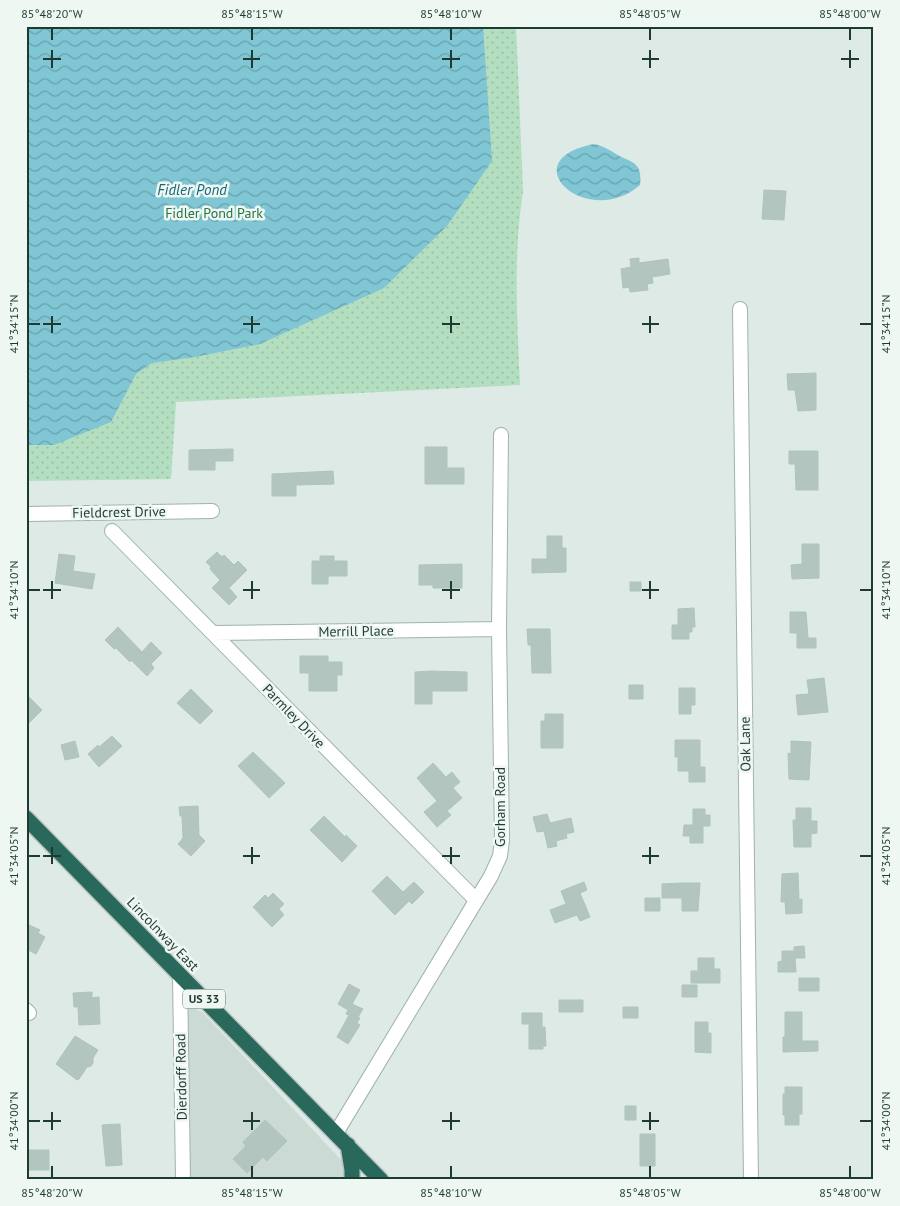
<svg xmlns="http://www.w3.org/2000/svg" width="900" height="1206" font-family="'PT Sans',sans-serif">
  <defs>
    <pattern id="park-dots" width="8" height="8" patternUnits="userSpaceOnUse" patternTransform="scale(1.25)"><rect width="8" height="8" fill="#b4dec0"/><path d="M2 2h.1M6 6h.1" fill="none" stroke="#9abfa5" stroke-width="1.8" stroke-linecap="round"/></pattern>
    <pattern id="water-waves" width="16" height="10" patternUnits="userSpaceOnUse" patternTransform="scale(1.25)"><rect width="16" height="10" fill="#80c6d4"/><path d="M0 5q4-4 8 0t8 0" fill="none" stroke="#68a2ad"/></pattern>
  </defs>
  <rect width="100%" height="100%" fill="#ddeae5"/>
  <!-- built -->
  <path fill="#cbdad4" d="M189,1006L202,1012L360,1180H190V1124L187,1121L184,1009Z"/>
  <!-- park -->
  <path fill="url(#park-dots)" d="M26,26H516L523,191C513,255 517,320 520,385L176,402L171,479L26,481Z"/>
  <!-- water -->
  <path fill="url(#water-waves)" d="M26,26H483L492,161L447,226L384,288L260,344L195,357L152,363L136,374L111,422L54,445H26Z
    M594,144C603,146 608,149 616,154C631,163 643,161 640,185C587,231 510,160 594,144Z"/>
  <!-- building -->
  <path fill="#b2c5be" stroke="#afc4bc" d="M764,190L786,191L784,220L762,219Z
    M639,258V263L668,259L670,274L652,277L653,283L647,284L648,290L630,292L629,287L623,288L621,269L631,267L630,259Z
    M816,373V410L798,411L795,390H788L787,374Z
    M425,447H447V468H464V484H425Z
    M233,449V461H215V470H189V450Z
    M789,451H818V490H796L795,464H789Z
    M333,471L334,484L296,485V496H272V474Z
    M547,536H562V548H566V572L532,573V559H547Z
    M802,544H819V578L792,579L791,565L802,564Z
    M217,552L222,557L224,555L234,565L238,561L247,570L229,588L237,597L229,605L212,588L220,580L210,569L211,567L206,562Z
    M59,554L75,556L73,571L95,574L92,589L55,583Z
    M320,556H334V561H347V576H328V584H312V561H320Z
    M462,564V588H433V585H419V565Z
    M630,582H641V591H630Z
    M694,608L695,627H692V632H689V639H672V625H678V609Z
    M790,612H806L808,638H816V648H797V633H790Z
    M118,627L142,652L151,642L162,653L151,664L154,668L147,676L131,660L130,662L116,648L114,649L105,640Z
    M527,629H550L551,673H532L531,645H528Z
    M300,656H328V662H342V675H337V691H309V673H300Z
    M431,671L467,672V691H432V704H415V672Z
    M824,678L828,712L798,715L796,695L809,694L807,680Z
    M629,685H643V699H629Z
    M679,688H695V705H691V714H679Z
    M191,689L213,711L200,724L177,703Z
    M26,694L42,710L26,726Z
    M545,714H563V748H541V721H545Z
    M112,736L122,746L99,767L88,754L98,745L99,747Z
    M675,740H700V767H705V782H689V771H678V757H675Z
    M75,741L79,757L65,760L61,745Z
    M791,741L811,742L809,780L789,779L788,753L791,754Z
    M253,752L285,783L269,798L238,766Z
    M433,763L446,777L452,772L460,782L453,788L462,798L447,811L451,815L437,827L424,812L437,801L417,778Z
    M198,806L199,835L205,841L191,856L178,844L183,838L182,816H180L179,807Z
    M796,808H811V821H817V833L811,834V847H794L793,820H796Z
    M693,809H705V815H710V826H703V843H690V836H683L684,825H693Z
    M547,814L550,823L571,818L574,832L566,834L567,838L556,841L557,846L548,848L544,831L537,832L533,817Z
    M324,816L345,837L346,835L357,846L342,862L310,830Z
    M798,873L799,900L802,899V913L786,914L785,902H781L782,874Z
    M387,876L403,892L414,882L424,892L412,904L409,901L395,915L372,891Z
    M584,882L587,890L580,893L590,917L580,921L577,915L555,923L550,910L566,904L561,891Z
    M682,883H700L698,911H682V898H662V884Z
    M273,893L284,904L279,909L284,915L272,927L253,907L265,895L268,898Z
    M645,898H660V911H645Z
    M29,925L40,930L38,933L45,937L36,954L26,949V930Z
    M804,946L805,958H795L796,972H778V962L782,961V951H794V947Z
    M698,958H714V969H720V983H691V971H698Z
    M799,978H819V991H799Z
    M349,984L360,990L352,1004L363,1009L358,1017L360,1018L357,1023L360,1025L348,1044L337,1037L349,1015L346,1014L348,1010L338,1004Z
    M682,985H697V997H682Z
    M92,992V998L99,997L100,1024L79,1025L78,1007H74L73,993Z
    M559,1000H583V1012H559Z
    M623,1007H638V1018H623Z
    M785,1012H802V1041H818V1051L783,1052V1037H785Z
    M522,1013H542V1027H545L546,1046H543V1049H529V1024H522Z
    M695,1022H708V1033H711V1053L695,1052Z
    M75,1036L98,1050L93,1058V1063L91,1066L87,1067L79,1079L77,1080L56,1064Z
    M785,1087H802V1114H799V1125H785V1115H783V1094H785Z
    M625,1106H636V1120H625Z
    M265,1120L287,1141L267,1161L263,1157L247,1173L233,1159L246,1146L243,1142Z
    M120,1124L122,1165L106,1166L102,1125Z
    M640,1134H655V1166H640Z
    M26,1150H49V1170H26Z"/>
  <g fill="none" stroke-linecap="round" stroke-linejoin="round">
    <!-- minor casing -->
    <g stroke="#a0b2ac" stroke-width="16">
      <path id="minor" d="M740,309L751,1180
        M26,514L212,511
        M112,531L476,900
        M213,633L499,629
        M180,975L183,1180
        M26,1010L29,1013
        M336,1133L491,876L500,856L502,840L499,629L501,435"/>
    </g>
    <!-- highway casing -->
    <g stroke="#bcc4c2" stroke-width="18">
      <path id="highway" d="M26,818L381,1180
        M348,1145L352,1170V1180"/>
    </g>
    <!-- minor -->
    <use href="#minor" stroke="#fff" stroke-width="14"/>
    <!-- highway -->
    <use href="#highway" stroke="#28695c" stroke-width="15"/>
  </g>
  <!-- ticks -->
  <path fill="none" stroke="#1e3b33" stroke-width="2" d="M52,28V40M252,28V40M451,28V40M650,28V40M850,28V40M52,50V68M252,50V68M451,50V68M650,50V68M850,50V68M43,59H61M243,59H260M442,59H460M642,59H659M841,59H859M52,316V333M252,316V333M451,316V333M650,316V333M28,324H40M43,324H61M243,324H260M442,324H460M642,324H659M860,324H872M52,581V599M252,581V599M451,581V599M650,581V599M28,590H40M43,590H61M243,590H260M442,590H460M642,590H659M860,590H872M52,847V864M252,847V864M451,847V864M650,847V864M28,856H40M43,856H61M243,856H260M442,856H460M642,856H659M860,856H872M52,1112V1130M252,1112V1130M451,1112V1130M650,1112V1130M28,1121H40M43,1121H61M243,1121H260M442,1121H460M642,1121H659M860,1121H872M52,1166V1178M252,1166V1178M451,1166V1178M650,1166V1178M850,1166V1178"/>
  <g text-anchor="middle" stroke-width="5" stroke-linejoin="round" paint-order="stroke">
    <!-- shield labels -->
    <rect fill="#eef7f2" stroke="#5c736c" stroke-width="1" x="183" y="989.5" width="42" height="19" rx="4"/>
    <g font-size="12" font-weight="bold" fill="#1e3b33">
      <text x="204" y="1003">US 33</text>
    </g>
    <!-- park labels -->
    <g font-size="14" fill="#267445" stroke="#eef7f2">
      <text x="214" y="218">Fidler Pond Park</text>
    </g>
    <!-- street labels -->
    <g font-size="14" fill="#1e3b33" stroke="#eef7f2">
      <text transform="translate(119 512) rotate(-1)" y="5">Fieldcrest Drive</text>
      <text transform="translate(356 631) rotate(-1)" y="5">Merrill Place</text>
      <text transform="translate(294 716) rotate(46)" y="5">Parmley Drive</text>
      <text transform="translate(745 744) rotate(-91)" y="5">Oak Lane</text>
      <text transform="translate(500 807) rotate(-90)" y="5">Gorham Road</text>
      <text transform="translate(163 934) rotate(46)" y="5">Lincolnway East</text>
      <text transform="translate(181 1077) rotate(-91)" y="5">Dierdorff Road</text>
    </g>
    <!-- water labels -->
    <g font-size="15" font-style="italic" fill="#15687a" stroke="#eef7f2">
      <text x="192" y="195">Fidler Pond</text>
    </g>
  </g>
  <!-- border -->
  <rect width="900" height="1206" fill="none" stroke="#eef7f2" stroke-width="55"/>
  <rect x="28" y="28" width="844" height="1150" fill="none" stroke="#1e3b33" stroke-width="2"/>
  <g font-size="12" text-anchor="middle" fill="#1e3b33">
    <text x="52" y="18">85°48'20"W</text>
    <text x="252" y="18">85°48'15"W</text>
    <text x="451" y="18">85°48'10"W</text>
    <text x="650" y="18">85°48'05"W</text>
    <text x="850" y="18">85°48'00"W</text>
    <text transform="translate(14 324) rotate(-90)" y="4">41°34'15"N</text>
    <text transform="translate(886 324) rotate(-90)" y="4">41°34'15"N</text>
    <text transform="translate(14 590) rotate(-90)" y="4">41°34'10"N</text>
    <text transform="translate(886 590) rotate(-90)" y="4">41°34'10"N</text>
    <text transform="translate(14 856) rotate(-90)" y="4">41°34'05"N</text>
    <text transform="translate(886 856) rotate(-90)" y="4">41°34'05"N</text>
    <text transform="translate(14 1121) rotate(-90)" y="4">41°34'00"N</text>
    <text transform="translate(886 1121) rotate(-90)" y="4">41°34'00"N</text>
    <text x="52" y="1197">85°48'20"W</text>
    <text x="252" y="1197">85°48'15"W</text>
    <text x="451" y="1197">85°48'10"W</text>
    <text x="650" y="1197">85°48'05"W</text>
    <text x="850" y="1197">85°48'00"W</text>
  </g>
</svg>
